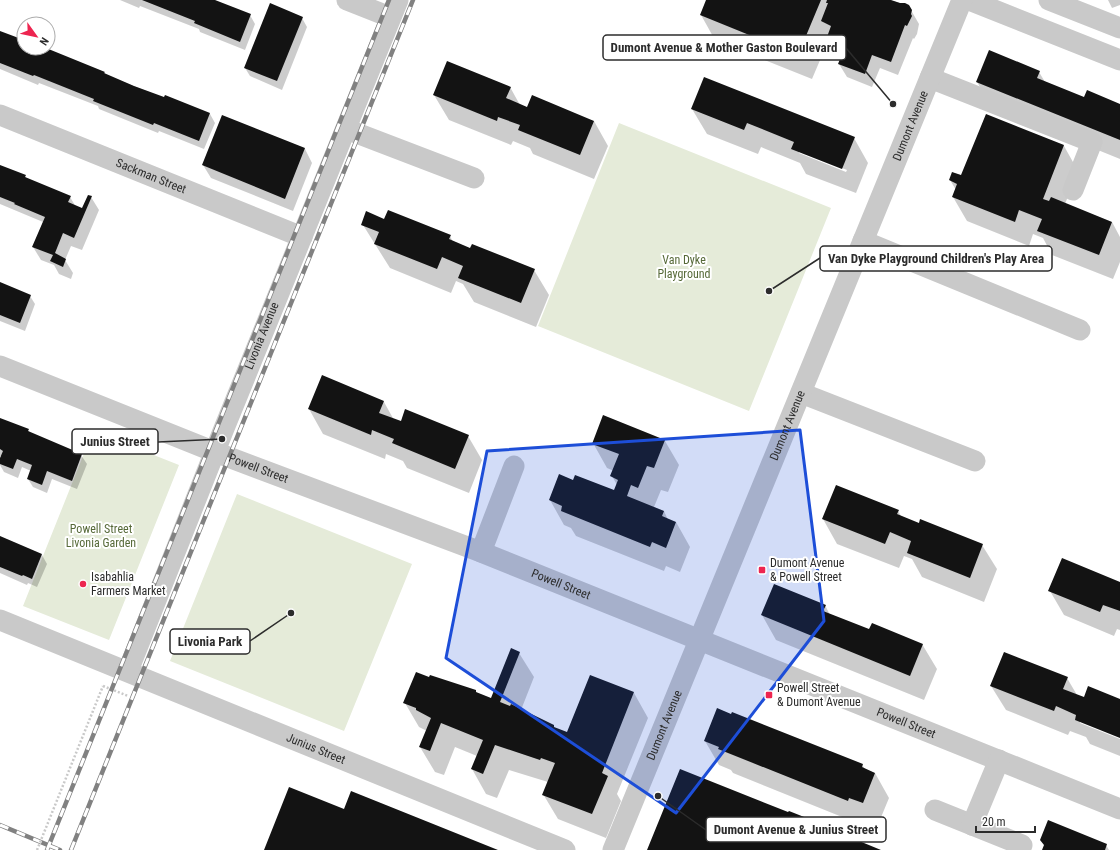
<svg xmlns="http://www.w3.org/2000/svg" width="1120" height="850" font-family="'Roboto Condensed',sans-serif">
  <rect width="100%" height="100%" fill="#fff"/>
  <!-- green -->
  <path fill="#e5ebd9" d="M619,123L831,208L749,411L538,326Z
    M93,431L179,465L109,640L23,606Z
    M237,494L412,564L344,731L170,661Z"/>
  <!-- shadow -->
  <path fill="#0003" fill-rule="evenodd" d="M120,0H214L250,15L255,24L245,50L200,32L199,29L140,6L139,8Z
    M707,0H888L908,5L919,24L917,34L914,39L913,38L898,75L880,68L872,87L847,77L839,64L843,53L835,50L829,39L812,79L715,40L701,15Z
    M1108,0H1120V5L1112,8Z
    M302,18L307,27L282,90L250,76L245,68Z
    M0,32L24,41V48H42L104,72L106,75L164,98L210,114L215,123L204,149L159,131L158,133L99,109L98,106L39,83L38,85L0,69Z
    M1039,72L1045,82L1084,98L1120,105V159L992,107L977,82Z
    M510,87L520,105L528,108L594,121L608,146L594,179L533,154L530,148L513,141L511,145L449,120L434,95Z
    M692,109L854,138L868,163L856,193L806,174L800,163L761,147L758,154L707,134ZM799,151L847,170L846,172L799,153Z
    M986,115L1064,146L1078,171L1065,204L1112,222L1120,237V262L1113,279L1052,255L1043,238L1033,234L1029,246L967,221L953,197L956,190L950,180L961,177Z
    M223,116L305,149L312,163L293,211L211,178L203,165Z
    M0,166L25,176L27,179L70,197L76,207L83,209L91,197L99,210L82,250L71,246L65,260L73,273L71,279L59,274L54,265L41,260L33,247L43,222L0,204Z
    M385,220L450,236L453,242L471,249L534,270L549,295L536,327L474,302L463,284L456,281L451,293L390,268L363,225Z
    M0,284L30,296L35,304L25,331L0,321Z
    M384,402L394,420L468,436L482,460L469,493L407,468L403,461L386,454L385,459L323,434L309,409Z
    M0,419L28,430L30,433L81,455L87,464L77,489L52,479L47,493L33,487L28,479L31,471L22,467L18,478L4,472L0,465L2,456H0Z
    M665,441L679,465L668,492L661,490L654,507L664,511L668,520L676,522L690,547L680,572L666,566L664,571L576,536L571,528L564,525L550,500L574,481L614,492L617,485L612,476L614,471L607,468L593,443Z
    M898,511L901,516L919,524L982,545L997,569L984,602L922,577L912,559L904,556L899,568L837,544L823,519Z
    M0,537L42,555L47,564L37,587L28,583L27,585L0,573Z
    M1120,583V630L1117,629L1114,636L1064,615L1050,591Z
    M825,605L830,615L870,631L922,644L937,669L924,700L776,640L762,615Z
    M519,653L534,677L521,710L554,726L555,729L568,734L634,693L648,718L617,794L621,801L606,838L558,819L543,794L548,782L509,770L497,798L486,794L472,769L477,756L455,747L444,775L435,772L420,747L427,731L419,727L405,703L429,678L476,691L477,694L492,700Z
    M1067,678L1077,695L1084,698L1120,700V737L1080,721V723L1120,739V756L1090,744L1086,737L1070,731L1068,735L1006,710L991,686Z
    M705,741L862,765L865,769L875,773L889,798L877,827L864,822L862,825L733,773L731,770L719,765Z
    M1041,840L1106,845L1109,850H1043L1045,846Z"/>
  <!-- building -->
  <path fill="#131313" d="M142,0H215L251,14L240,42L194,23L195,21Z
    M706,0H821L798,55L700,15Z
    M827,0H891L900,3H905L909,5L912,10L911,14L912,16L907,26L905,25L891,62L872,55L865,74L838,64L846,44L827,37L831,26L821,21L828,3H826Z
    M270,3L303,17L277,81L244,68Z
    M0,31L24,40V48H46L105,72L104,73L134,86L164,97L165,95L210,113L199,141L154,123L153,125L93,101L94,99L34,75L33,76L0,63Z
    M989,50L1040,71L1037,78L1084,97L1087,90L1120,104V140L976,82Z
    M447,61L511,87L506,98L527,107L532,95L594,121L580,155L518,130L520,125L498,117L497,121L433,95Z
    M704,77L855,137L842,169L791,149L794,142L747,123L744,130L691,109Z
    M986,114L1064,145L1043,199L1049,201L1051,197L1112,222L1099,255L1037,231L1042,219L1019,210L1015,222L952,197L957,184L949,180L952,172L961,175Z
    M222,115L305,148L285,199L202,165Z
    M0,165L26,175L25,177L71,196L68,202L82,208L88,195L92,196L74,238L63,233L55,253L66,259L63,267L50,261L53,255L32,247L45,217L14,204L15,203L0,197Z
    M388,210L451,235L449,239L470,248L472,244L535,269L521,303L458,278L463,266L442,257L437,269L374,244L379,232L361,225L366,211L384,219Z
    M0,282L31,295L20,323L0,315Z
    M322,375L384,401L379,413L401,421L405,409L469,435L455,469L392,443L394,439L372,430L371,435L308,409Z
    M603,415L665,440L654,468L647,466L638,488L631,485L627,496L664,511L662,516L676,522L666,548L652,542L650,547L561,511L562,506L549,500L559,474L573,480L575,475L614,490L618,480L610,476L619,454L592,444Z
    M0,418L29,429L28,431L82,454L72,481L47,471L42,485L27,479L32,465L17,459L13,469L0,464V458L3,451L0,449Z
    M836,485L899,510L897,514L919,523L920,519L983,544L970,578L907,553L911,541L890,532L885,544L822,519Z
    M0,536L42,554L32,579L23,575L22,576L0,567Z
    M1062,558L1120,582V611L1103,605L1100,612L1048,591Z
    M774,584L826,605L823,611L869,629L872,623L923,644L910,676L761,615Z
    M511,648L520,652L500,702L510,706L511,704L554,725V727L567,732L590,675L634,692L602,773L608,776L592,814L542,795L555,763L541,758L540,760L495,745L483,774L471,769L483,740L441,723L430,751L419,747L431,718L416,710V708L403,703L416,672L429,677L430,675L476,690V692L491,698Z
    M1004,652L1068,677L1063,689L1084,697L1088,686L1120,699V738L1075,720L1076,715L1056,706L1054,711L990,686Z
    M717,708L731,714L732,712L863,764L862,767L875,773L863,803L849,798L848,801L718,749L719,747L704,741Z
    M680,769L788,812L789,811L847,834V836L881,850H647Z
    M289,787L344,809L351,791L498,850H264Z
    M1048,820L1107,844L1105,850H1042L1044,845L1040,840Z"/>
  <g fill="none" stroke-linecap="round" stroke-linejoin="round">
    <!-- path -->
    <path stroke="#c9c9c9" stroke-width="2.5" stroke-dasharray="2 2" stroke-linecap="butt" d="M103,686L128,696"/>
    <!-- minor -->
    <g stroke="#c9c9c9" stroke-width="21">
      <path d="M347,0L390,17"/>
      <path d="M969,0L1120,60"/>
      <path d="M1049,0L1120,28"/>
      <path d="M930,78L1092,142L1073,190"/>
      <path id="s1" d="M0,115L302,237"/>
      <path d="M346,129L474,178"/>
      <path d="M863,241L1080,330"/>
      <path id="s2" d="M0,366L215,452L481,552L1120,809"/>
      <path d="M801,393L975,461"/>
      <path d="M481,552L514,466"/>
      <path id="s3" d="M0,620L565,850"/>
      <path id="s4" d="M128,671L223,431L398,0"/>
      <path d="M935,810L1022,845"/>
      <path d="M972,825L999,760"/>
      <path id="s5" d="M613,850L962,0"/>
    </g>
    <!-- rail casing -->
    <g stroke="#818181" stroke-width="4.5">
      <path id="rail" d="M0,825L60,850
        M47,850L389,0
        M71,850L413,0"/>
    </g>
    <!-- rail -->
    <use href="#rail" stroke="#fff" stroke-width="3" stroke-dasharray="9" stroke-linecap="butt"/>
    <!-- path-bridge -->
    <path stroke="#c9c9c9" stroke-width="2.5" stroke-dasharray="2 2" stroke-linecap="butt" d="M37,850L103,686"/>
  </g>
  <!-- marked area -->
  <path fill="#1d4ed8" fill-opacity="0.2" stroke="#1d4ed8" stroke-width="3" stroke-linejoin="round" d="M800,430L824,621L676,813L446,658L487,451Z"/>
  <!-- markers -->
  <g fill="#ed2550" stroke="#fff" stroke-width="1.5">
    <rect x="758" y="566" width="8" height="8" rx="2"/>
    <circle cx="83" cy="584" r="4"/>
    <rect x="765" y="691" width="8" height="8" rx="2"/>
  </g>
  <g text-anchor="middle" stroke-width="4" stroke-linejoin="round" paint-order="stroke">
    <!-- street labels -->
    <g font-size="12" fill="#2c2c2c" stroke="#fff">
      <text dy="4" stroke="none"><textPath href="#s5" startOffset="783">Dumont Avenue</textPath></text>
      <text dy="4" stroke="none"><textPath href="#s1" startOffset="163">Sackman Street</textPath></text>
      <text dy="4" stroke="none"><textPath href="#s4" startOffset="361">Livonia Avenue</textPath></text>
      <text dy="4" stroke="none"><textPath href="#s5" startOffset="459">Dumont Avenue</textPath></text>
      <text dy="4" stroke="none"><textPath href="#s2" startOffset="278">Powell Street</textPath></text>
      <text dy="4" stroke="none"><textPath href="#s2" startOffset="602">Powell Street</textPath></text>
      <text dy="4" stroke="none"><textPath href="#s2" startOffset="974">Powell Street</textPath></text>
      <text dy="4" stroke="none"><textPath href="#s5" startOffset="135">Dumont Avenue</textPath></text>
      <text dy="4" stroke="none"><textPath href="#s3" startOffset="341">Junius Street</textPath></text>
    </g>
    <!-- park labels -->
    <g font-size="12" fill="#566938" stroke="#fff">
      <text x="684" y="264">Van Dyke<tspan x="684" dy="14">Playground</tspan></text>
      <text x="101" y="533">Powell Street<tspan x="101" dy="14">Livonia Garden</tspan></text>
    </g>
    <!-- poi labels -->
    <g font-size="12" fill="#2c2c2c" stroke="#fff" text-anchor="start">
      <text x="770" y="567">Dumont Avenue<tspan x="770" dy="14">&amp; Powell Street</tspan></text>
      <text x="91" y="581">Isabahlia<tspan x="91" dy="14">Farmers Market</tspan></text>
      <text x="777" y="692">Powell Street<tspan x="777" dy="14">&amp; Dumont Avenue</tspan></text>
    </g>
  </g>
  <!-- callouts -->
  <path fill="none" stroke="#2c2c2c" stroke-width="1.5" d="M893 104L846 48M769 291L820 258M222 439L158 442M291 613L250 641M658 796L706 830"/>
  <g fill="#2c2c2c" stroke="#fff" stroke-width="1.5">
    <circle cx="893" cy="104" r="4"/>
    <circle cx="769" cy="291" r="4"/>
    <circle cx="222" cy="439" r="4"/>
    <circle cx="291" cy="613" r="4"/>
    <circle cx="658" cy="796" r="4"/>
  </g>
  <g fill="#fff" stroke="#2c2c2c" stroke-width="1.5">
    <rect x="603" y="35" width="243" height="25" rx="4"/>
    <rect x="820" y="246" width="232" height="25" rx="4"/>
    <rect x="72" y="429" width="86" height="25" rx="4"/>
    <rect x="170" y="629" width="80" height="25" rx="4"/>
    <rect x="706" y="817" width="180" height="25" rx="4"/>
  </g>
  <g font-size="13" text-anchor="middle" font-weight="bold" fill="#2c2c2c">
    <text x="724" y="52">Dumont Avenue &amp; Mother Gaston Boulevard</text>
    <text x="936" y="263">Van Dyke Playground Children's Play Area</text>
    <text x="115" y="446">Junius Street</text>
    <text x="210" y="646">Livonia Park</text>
    <text x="796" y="834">Dumont Avenue &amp; Junius Street</text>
  </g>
  <!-- north arrow -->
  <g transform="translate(36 36) rotate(123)"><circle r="19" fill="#ffffff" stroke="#ababab"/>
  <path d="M0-3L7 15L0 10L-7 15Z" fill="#ed2550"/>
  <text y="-6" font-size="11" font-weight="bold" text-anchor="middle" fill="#2c2c2c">N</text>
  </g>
  <!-- scale -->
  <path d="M976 826v6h59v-6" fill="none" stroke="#2c2c2c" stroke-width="2"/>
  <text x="982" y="826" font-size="12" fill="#2c2c2c" stroke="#ffffff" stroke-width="3" paint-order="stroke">20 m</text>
</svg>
